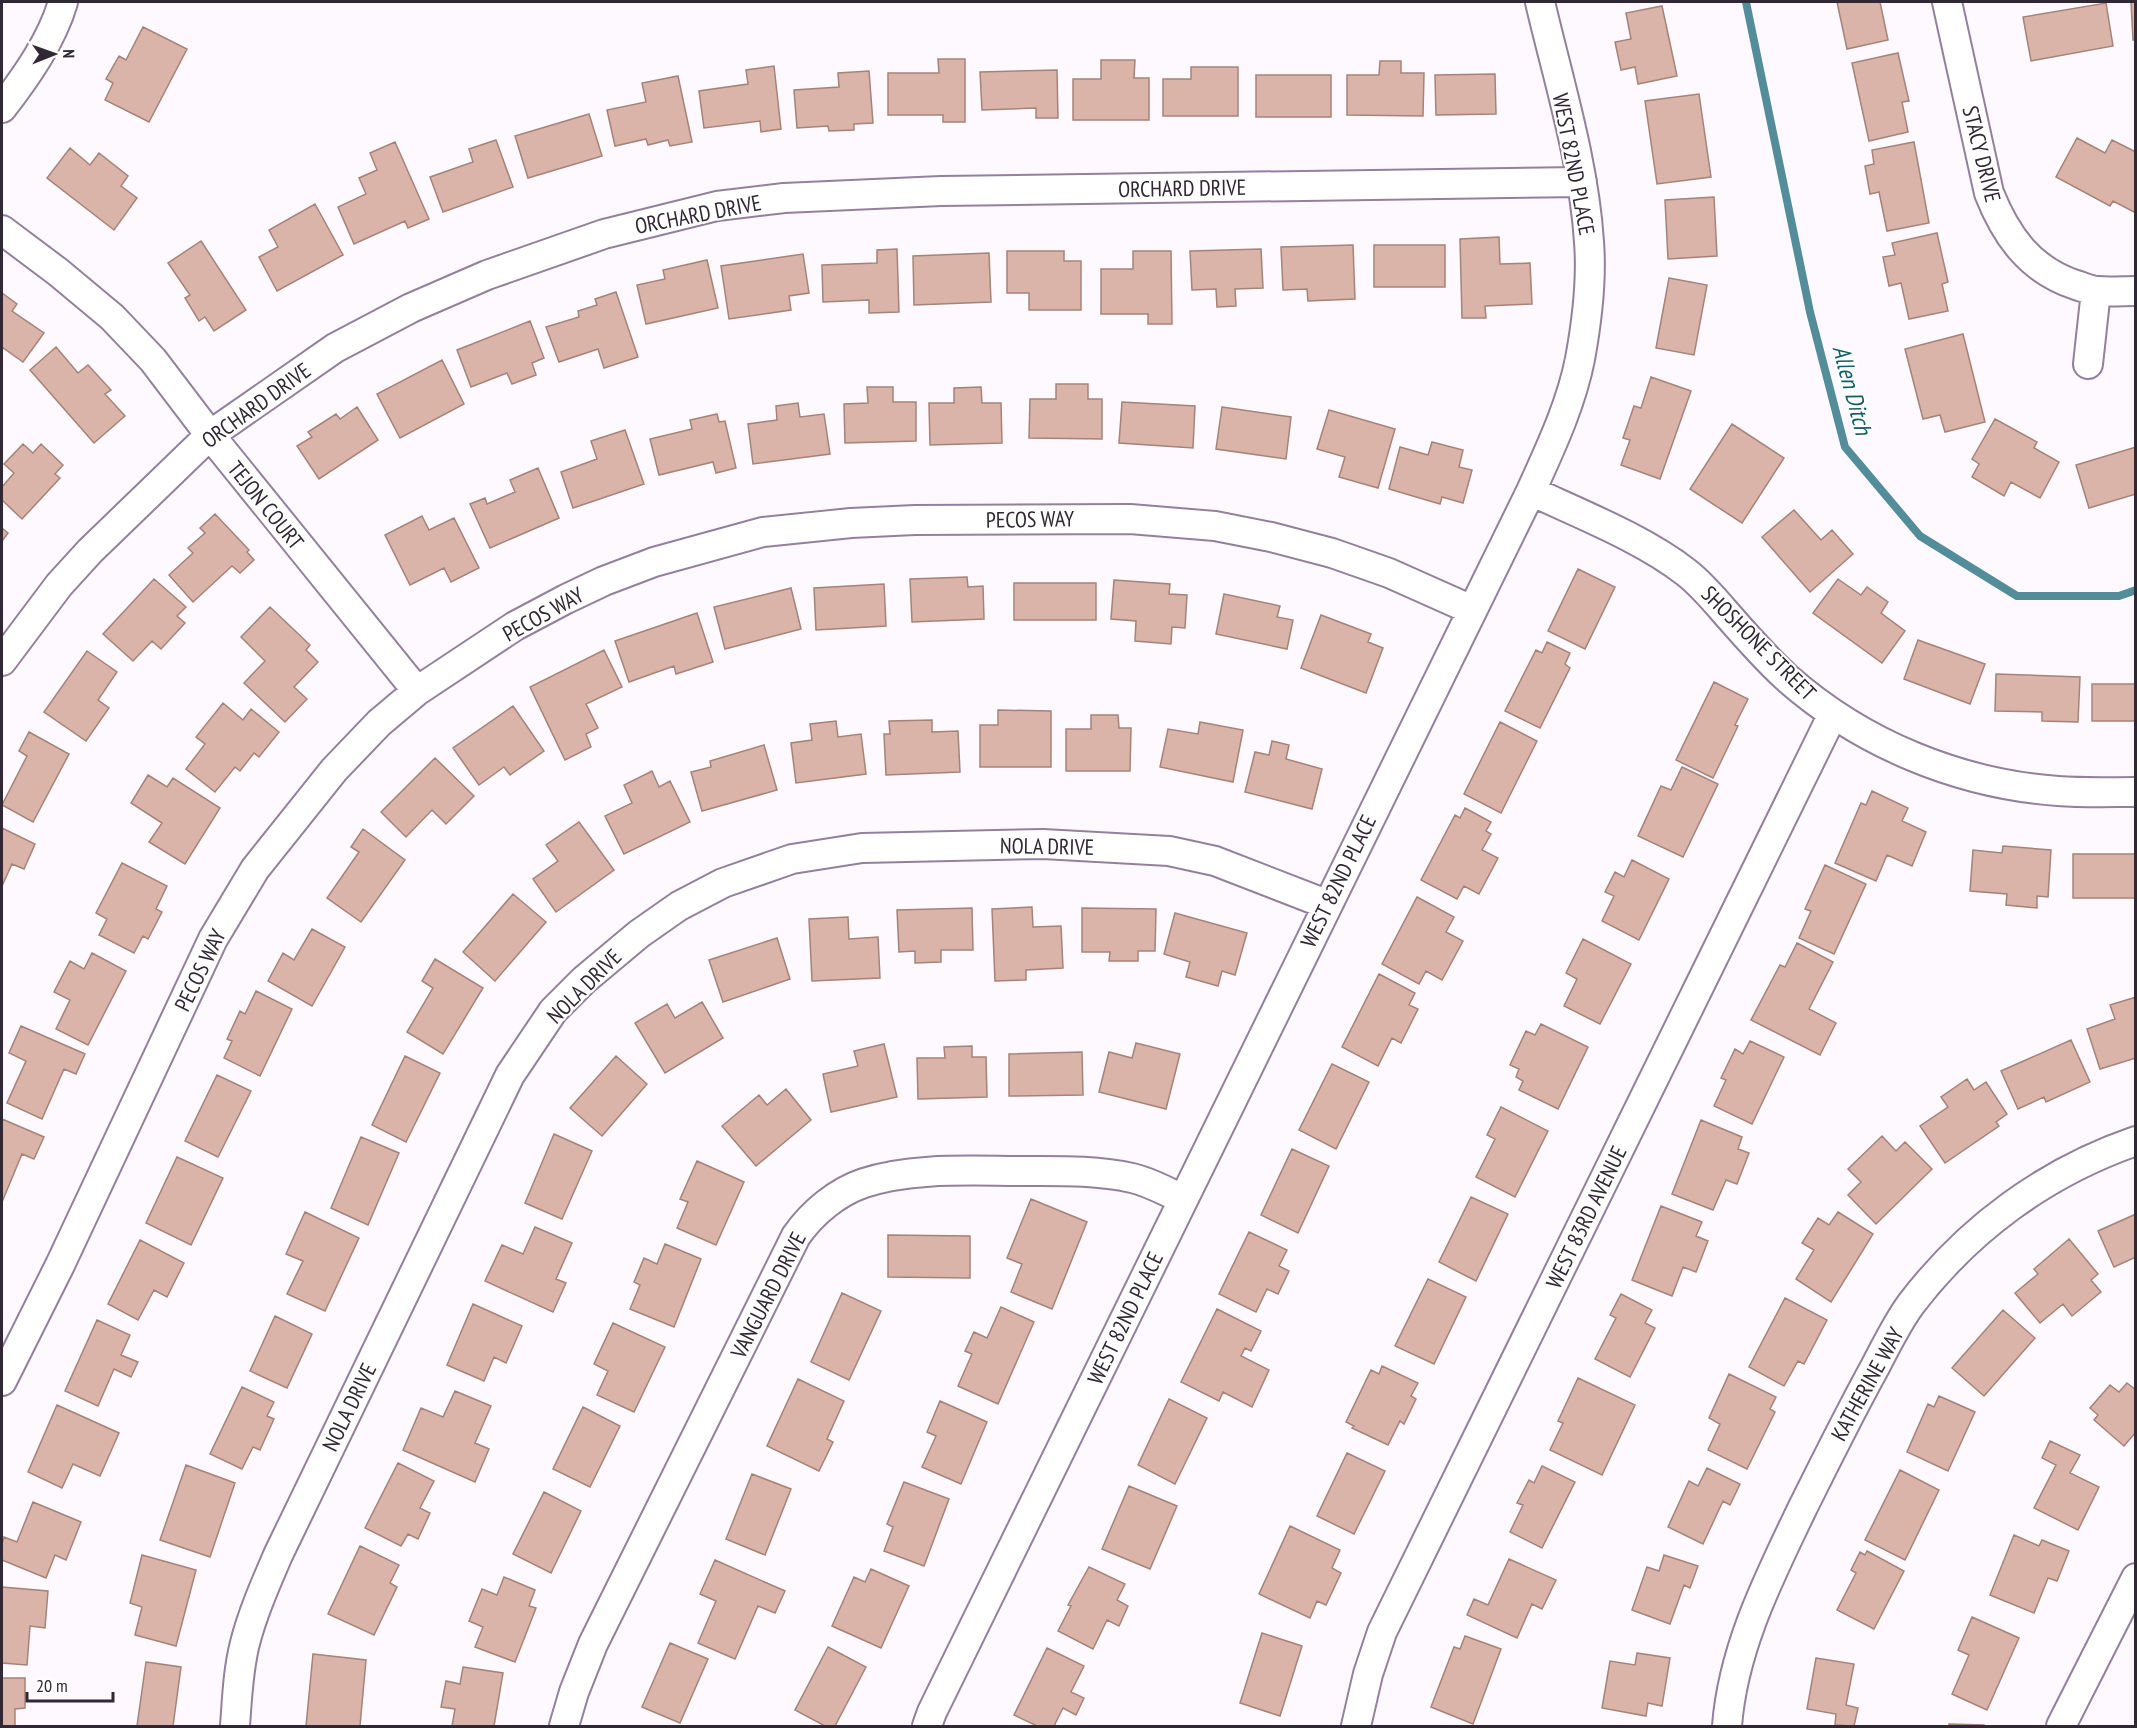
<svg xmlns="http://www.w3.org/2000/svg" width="2137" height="1728" font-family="'PT Sans Narrow',sans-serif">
  <rect width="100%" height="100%" fill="#fdf9ff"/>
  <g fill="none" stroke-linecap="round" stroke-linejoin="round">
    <!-- stream -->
    <path stroke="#548d9a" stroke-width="8" d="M1746,2L1810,312L1845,447L1920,536L2017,596H2119L2136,590"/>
  </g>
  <!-- building -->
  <path fill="#dab4a9" stroke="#a68278" stroke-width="1.5" d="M1837,2H1880L1888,40L1847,49Z
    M2131,2H2136V40H2133Z
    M2106,3L2113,46L2031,61L2023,17Z
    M1662,6L1677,76L1638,84L1635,67L1621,70L1615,42L1631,39L1626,13Z
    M143,27L187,49L149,122L105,100L113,83L106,79L119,56L126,60Z
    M1898,53L1909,101L1902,102L1908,132L1869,141L1852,63Z
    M938,59H965V122H943V115H888V73H939Z
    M1101,60H1135L1134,78H1149V120H1073V79H1101Z
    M1380,61H1401V73H1424L1423,116L1347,115V75H1379Z
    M774,66L781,129L761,132L760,121L704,128L699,91L748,84L746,70Z
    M1191,67H1238V116H1163V79H1191Z
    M1057,70L1058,118H1036V108L982,110L980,72Z
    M869,71L873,123L854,124V130L829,131L828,126L797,128L794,90L839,87L838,73Z
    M1495,74L1496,114L1436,115L1435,75Z
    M1256,75H1331V117H1256Z
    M678,76L692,142L670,146L668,140L648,145L646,139L615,146L607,110L646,102L642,83Z
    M1699,94L1711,177L1657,184L1645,101Z
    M589,114L602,156L528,178L515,136Z
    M2077,138L2105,153L2112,140L2136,152V213L2113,201L2110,206L2056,177Z
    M496,140L513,187L443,212L430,177L473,162L469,149Z
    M395,142L429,219L408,228L405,221L354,244L338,207L366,194L359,178L377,170L370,153Z
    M1914,142L1929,223L1887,231L1879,192L1870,194L1865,166L1874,164L1872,150Z
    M70,148L90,165L99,153L128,176L121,186L137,198L114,230L47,178Z
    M1714,197L1717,256L1668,259L1665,200Z
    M315,204L343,255L277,291L259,257L278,247L269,230Z
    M1937,233L1948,282L1942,284L1948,311L1909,319L1901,283L1889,286L1883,257L1895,255L1892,243Z
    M1499,237L1500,264L1530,263L1532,304L1485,306L1486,318H1462L1460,239Z
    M201,241L246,310L214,331L205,317L199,321L185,298L190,295L168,263Z
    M1353,245L1355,299L1308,301L1307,289L1283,290L1281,247Z
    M1374,245H1445V287H1374Z
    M897,249L899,312L869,313V300L823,302L822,265L877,263V250Z
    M1261,249L1263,288L1235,289L1236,306L1217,307L1216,289L1192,290L1190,251Z
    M1007,251H1064V261H1081V310H1029V293H1007Z
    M1133,251H1171L1172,324H1148V314H1101V269H1133Z
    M989,253L991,302L914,305L913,256Z
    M803,254L809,293L789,296L791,310L729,319L721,266Z
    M707,260L718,308L646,324L637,285L665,279L663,270Z
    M1669,278L1707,285L1694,355L1656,348Z
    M616,292L638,357L604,368L598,349L559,362L546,327L579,317L578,311L597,305L595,299Z
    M2,293L17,304L12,311L44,333L23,362L2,347Z
    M530,321L544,358L532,363L536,375L512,384L507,373L471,387L457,350Z
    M1963,334L1985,422L1945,432L1940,415L1923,419L1905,349Z
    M56,347L78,373L88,365L111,390L105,394L125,416L94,443L30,370Z
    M442,360L464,404L400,438L377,394Z
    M1651,377L1691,391L1660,479L1621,465L1630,440L1623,438L1634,406L1641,408Z
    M1056,384H1088V399H1102V439L1029,438L1030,399H1056Z
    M867,387H893V402H916V441L845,443L844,404L868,403Z
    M981,387L982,403H1001L1002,443L930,445L929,403H954V388Z
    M1122,402L1195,406L1193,448L1119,443Z
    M798,403L800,417L824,414L830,454L753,464L748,424L777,420L776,406Z
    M357,407L378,440L319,479L297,446L312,437L308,432L336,414L340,419Z
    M1222,407L1291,417L1286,459L1216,449Z
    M1329,410L1395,429L1378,488L1339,477L1345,457L1317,449Z
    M717,414L719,422L725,421L736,468L716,473L713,462L659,475L650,439L692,429L690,420Z
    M1995,419L2037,442L2034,448L2059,462L2040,498L2011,482L2004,496L1972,477L1979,464L1972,459Z
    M1732,424L1784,458L1742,523L1690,489Z
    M625,430L644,484L573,508L561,472L597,459L591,441Z
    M1432,442L1463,450L1459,467L1472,470L1463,503L1442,497L1440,504L1389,489L1400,447L1428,455Z
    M23,444L33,453L41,444L63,465L55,474L60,478L22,519L2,500V487L14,473L4,464Z
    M2136,447V494L2089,508L2076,465Z
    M538,468L559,518L490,548L470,504L485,498L487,504L515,492L510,480Z
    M1794,510L1821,540L1832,530L1853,554L1810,592L1762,537Z
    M215,514L249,550L247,552L254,560L240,573L232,566L193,602L169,575L193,553L188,548L205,533L200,528Z
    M422,516L429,530L454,518L479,568L451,582L444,568L410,585L385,535Z
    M2,528L8,533L2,541Z
    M1578,569L1615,587L1585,649L1548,631Z
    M967,577L968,587L983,586L984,619L912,622L910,579Z
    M154,579L186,607L177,616L185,623L161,649L152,641L133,661L103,634Z
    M1838,579L1861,595L1867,587L1888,602L1881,613L1905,631L1882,663L1813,613Z
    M1114,580L1170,584L1169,594L1187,595L1185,628L1172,627L1171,644L1135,641L1136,621L1111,619Z
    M1014,583H1096V620H1014Z
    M884,584L886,626L816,630L814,588Z
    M791,588L801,629L725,649L714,607Z
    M1224,594L1280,606L1277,617L1293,620L1287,649L1216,634Z
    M270,607L310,645L306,650L318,662L294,687L307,699L285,722L244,683L265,661L241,637Z
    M697,613L713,662L676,674L674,666L629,682L615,641Z
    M1321,615L1371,634L1368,642L1383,648L1366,693L1301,668Z
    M1918,640L1985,664L1970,704L1904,679Z
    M1547,642L1570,653L1565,664L1570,668L1540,728L1505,711L1536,650L1542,653Z
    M604,650L622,687L586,704L598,728L586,734L591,747L565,760L530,687Z
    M87,651L117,672L98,700L109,708L86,741L44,712Z
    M1996,674L2080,677L2078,722L2042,721V712L1995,711Z
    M1714,682L1748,699L1735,725L1738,726L1713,778L1676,760Z
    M2092,684H2136V721H2092Z
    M223,703L243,720L251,709L279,732L259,757L254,753L240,771L235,767L215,792L186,769L205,744L196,737Z
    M513,706L544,751L510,775L504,767L479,785L453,748Z
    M998,710L1051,711V767H980V725H998Z
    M1091,715H1118L1119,728H1131L1130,771H1066V729H1091Z
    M932,720V732L958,731L960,772L886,775L884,734H890L889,721Z
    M836,721L838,737L861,734L866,774L796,783L791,743L812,740L810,724Z
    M1200,722L1243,730L1233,782L1160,767L1168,729L1198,734Z
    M1500,722L1537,741L1501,813L1464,794Z
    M29,732L69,754L33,822L2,805L27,756L19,751Z
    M1272,741L1289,745L1286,759L1322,769L1312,809L1245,792L1255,752L1269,755Z
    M764,745L777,790L702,811L691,772L711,767L710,761Z
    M435,758L474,796L446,824L432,810L406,837L381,812Z
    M1682,767L1718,784L1683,857L1638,836L1661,786L1671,790Z
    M652,771L659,787L670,781L690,822L624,854L605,816L632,803L624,785Z
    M148,775L167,787L173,778L220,808L185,864L149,842L162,823L131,803Z
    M1872,791L1908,808L1902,821L1926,832L1912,866L1887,855L1876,881L1835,863L1861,803L1866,805Z
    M1465,808L1491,822L1486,831L1491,834L1482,850L1498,858L1479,894L1464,886L1457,899L1421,880L1455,815L1460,818Z
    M579,822L614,870L556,912L533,879L558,861L546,845Z
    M2,828L35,844L24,869L12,864L2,886Z
    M363,829L405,860L361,922L327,898L359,852L351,847Z
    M2003,846L2051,850L2048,897L2037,896V908L2006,905L2007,894L1970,891L1973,850L2002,853Z
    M2073,854H2136V898H2073Z
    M1632,860L1669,879L1639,940L1602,921L1614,896L1605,892L1615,872L1624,877Z
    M122,863L167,886L156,909L162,912L148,939L143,936L134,953L99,935L107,919L96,913Z
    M1825,865L1866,884L1834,954L1799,938L1811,911L1805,909Z
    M513,894L546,922L495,981L463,952Z
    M1417,897L1454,917L1446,932L1463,941L1442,980L1426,971L1419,984L1382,964Z
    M1032,907L1033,927L1061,926L1063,968L1026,970V980L995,981L992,909Z
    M972,908L973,950H941V962L915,963V951L899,952L897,910Z
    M1082,908L1156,909L1155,951H1138V961H1109L1110,952H1082Z
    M1175,913L1247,933L1235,975L1222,971L1218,986L1186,977L1190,962L1164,954Z
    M848,917L849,939L878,937L880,978L812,981L809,919Z
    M312,929L345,947L312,1006L268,981L283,953L294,960Z
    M777,938L790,979L723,1002L709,960Z
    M1583,939L1631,964L1600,1024L1564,1006L1577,979L1566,973Z
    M1797,943L1833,962L1809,1009L1836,1023L1820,1055L1751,1020L1780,965L1785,967Z
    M92,953L126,971L88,1045L56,1029L70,1000L54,992L70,961L84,969Z
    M435,959L483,988L443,1054L407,1032L433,988L422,981Z
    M1379,974L1415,993L1409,1005L1418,1009L1401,1043L1392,1038L1378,1066L1342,1047Z
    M256,991L292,1009L260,1076L224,1058L232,1041L227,1039L240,1011L245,1014Z
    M2136,997V1058L2100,1069L2087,1029L2115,1019L2110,1005Z
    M702,1002L723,1038L665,1073L635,1023L667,1004L675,1018Z
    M1541,1024L1588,1047L1558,1109L1519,1090L1523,1081L1516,1077L1519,1069L1510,1065L1526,1031L1535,1035Z
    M21,1026L85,1054L76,1074L64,1069L42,1119L7,1103L26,1061L9,1053Z
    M2071,1040L2090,1082L2046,1102L2044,1097L2018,1109L2001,1071Z
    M1750,1041L1784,1057L1752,1124L1714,1106L1726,1080L1721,1078L1735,1049L1743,1054Z
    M1136,1043L1180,1054L1166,1109L1099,1092L1109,1052L1132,1058Z
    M884,1044L897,1097L831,1112L823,1074L858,1066L854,1051Z
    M972,1046V1057H986L987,1097L918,1099L917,1058H945L944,1047Z
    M1082,1052L1083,1095L1009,1096V1054Z
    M405,1056L440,1073L406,1142L372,1125Z
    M616,1056L647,1084L602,1136L570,1108Z
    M1332,1064L1369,1082L1336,1149L1299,1130Z
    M217,1075L251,1091L218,1157L185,1141Z
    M1967,1079L1974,1090L1986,1082L2007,1114L1996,1122L1999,1126L1945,1163L1920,1126L1948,1107L1941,1097Z
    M786,1089L811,1120L756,1166L722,1126L759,1095L767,1105Z
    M1501,1107L1548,1131L1515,1197L1476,1177L1495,1139L1487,1135Z
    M2,1119L44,1137L34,1159L22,1154L2,1202Z
    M1701,1120L1742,1137L1738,1149L1749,1153L1737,1184L1726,1180L1713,1210L1672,1194Z
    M554,1134L592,1151L562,1219L525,1203Z
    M1882,1136L1896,1151L1905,1142L1932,1169L1876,1224L1848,1195L1861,1182L1848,1169Z
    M361,1137L399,1153L368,1225L331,1208Z
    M1292,1149L1329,1166L1298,1233L1261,1215Z
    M177,1157L223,1178L191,1245L146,1223Z
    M697,1161L744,1182L716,1245L677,1228L688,1202L680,1199Z
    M1471,1197L1508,1214L1476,1281L1439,1262Z
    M1031,1199L1087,1222L1052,1309L1011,1292L1022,1264L1007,1258Z
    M1661,1206L1702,1222L1696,1236L1708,1241L1696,1272L1683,1267L1672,1296L1632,1280Z
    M305,1212L359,1238L325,1311L287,1294L303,1261L286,1254Z
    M1838,1212L1873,1234L1831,1302L1796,1279L1814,1250L1802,1243L1818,1218L1829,1225Z
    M2136,1214V1257L2114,1267L2098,1231Z
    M535,1227L572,1243L556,1279L566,1283L553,1312L485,1281L502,1245L523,1254Z
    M1249,1232L1287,1250L1279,1266L1289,1271L1278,1294L1267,1289L1256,1312L1219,1294Z
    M888,1235L970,1236V1278L888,1277Z
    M2069,1239L2098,1274L2091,1280L2101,1292L2072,1316L2063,1304L2040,1323L2015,1293L2038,1274L2034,1269Z
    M140,1240L184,1263L167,1297L154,1290L138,1320L108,1304Z
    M665,1244L701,1259L674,1327L630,1309L640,1285L634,1282L644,1258L657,1264Z
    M1428,1279L1466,1297L1434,1364L1395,1346Z
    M842,1293L881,1311L849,1380L811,1362Z
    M1621,1294L1652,1310L1645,1323L1655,1328L1630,1377L1595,1359L1616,1318L1610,1315Z
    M1785,1298L1827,1320L1804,1364L1798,1361L1784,1386L1749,1367Z
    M473,1304L522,1326L506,1363L494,1357L484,1381L447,1365Z
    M1001,1307L1034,1322L998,1404L958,1386L972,1354L965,1351L974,1332L987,1338Z
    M1217,1309L1261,1331L1251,1351L1245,1348L1241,1356L1269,1370L1252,1407L1223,1392L1219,1401L1181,1382Z
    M2003,1310L2035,1338L1984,1396L1952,1368Z
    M275,1316L312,1334L287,1388L250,1371Z
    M97,1320L130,1335L121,1355L138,1362L131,1377L114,1369L98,1406L65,1391Z
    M613,1323L665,1347L634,1412L597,1395L608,1371L594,1364Z
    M1382,1366L1418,1383L1411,1396L1416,1399L1404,1424L1400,1421L1388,1445L1352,1428L1354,1426L1346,1422L1371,1370L1379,1374Z
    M1729,1374L1776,1397L1770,1409L1775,1412L1747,1469L1708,1450L1720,1424L1709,1418Z
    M1578,1378L1635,1405L1602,1475L1550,1450L1563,1423L1558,1421Z
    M798,1379L844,1401L827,1439L833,1442L819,1471L767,1446Z
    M2127,1383L2136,1390V1432L2124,1446L2094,1420L2098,1415L2090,1408L2110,1385L2119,1392Z
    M242,1387L274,1402L267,1416L274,1419L260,1450L253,1447L242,1469L210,1454Z
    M455,1391L491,1406L475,1443L489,1449L475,1482L403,1450L421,1408L443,1417Z
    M1939,1396L1975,1412L1948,1471L1907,1452L1928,1404L1934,1407Z
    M1169,1399L1207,1418L1175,1484L1138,1465Z
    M940,1401L987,1422L961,1484L922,1467L936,1436L927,1432Z
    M57,1405L119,1433L100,1476L73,1464L62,1488L28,1472Z
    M583,1407L620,1426L590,1487L553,1469Z
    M2050,1441L2080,1455L2070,1473L2099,1487L2078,1530L2034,1508L2056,1465L2042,1458Z
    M1347,1453L1385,1471L1354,1534L1317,1516Z
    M398,1463L434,1481L420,1508L430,1513L418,1539L408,1534L401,1546L365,1528Z
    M186,1465L235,1483L210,1557L160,1540Z
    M1542,1466L1575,1482L1542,1548L1510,1532L1523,1505L1517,1503L1529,1480L1534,1483Z
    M1707,1468L1740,1484L1730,1505L1723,1501L1703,1544L1668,1527L1689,1481L1698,1486Z
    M1900,1470L1939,1490L1905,1560L1865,1540Z
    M752,1474L791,1489L765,1555L726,1539Z
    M904,1482L949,1499L924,1566L884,1551L893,1527L887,1524Z
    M1129,1486L1177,1506L1150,1569L1102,1549Z
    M544,1492L581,1511L551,1573L513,1554Z
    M33,1502L81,1522L66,1560L55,1555L46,1578L2,1560V1544L4,1537L17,1542Z
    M1290,1526L1340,1550L1332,1568L1341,1573L1326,1605L1317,1601L1310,1618L1259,1594Z
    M2014,1535L2039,1546L2042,1540L2069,1551L2057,1581L2048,1578L2034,1613L1990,1595Z
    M360,1546L399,1565L390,1583L397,1587L374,1635L328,1614Z
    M1867,1551L1904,1571L1874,1629L1837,1610L1856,1573L1851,1570L1860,1552L1865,1555Z
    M142,1555L196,1570L176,1646L135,1635L142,1607L130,1603Z
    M1664,1555L1698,1566L1690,1588L1684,1585L1670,1624L1632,1610L1647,1567L1659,1571Z
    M1509,1559L1556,1580L1542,1609L1532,1604L1517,1638L1467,1615L1474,1599L1488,1605Z
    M715,1560L785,1591L775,1613L758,1606L735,1659L698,1643L716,1601L700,1594Z
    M1089,1567L1125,1584L1117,1600L1128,1606L1119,1626L1107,1620L1093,1649L1058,1631L1071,1606L1068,1605Z
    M871,1569L909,1586L881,1648L832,1626L854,1577L865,1582Z
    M504,1577L535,1590L529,1606L536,1608L515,1662L475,1647L483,1627L469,1621L482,1589L497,1595Z
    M2,1587L48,1591L45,1628L30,1626L27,1665L2,1663Z
    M1972,1617L2019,1638L1987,1710L1952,1694L1969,1655L1958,1650Z
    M1262,1633L1302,1646L1280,1716L1240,1703Z
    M1465,1636L1501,1649L1473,1724L1431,1707L1454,1647L1460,1649Z
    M670,1643L708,1659L680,1723L642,1707Z
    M828,1647L866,1667L835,1726H825L795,1710Z
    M1047,1648L1084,1666L1071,1692L1084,1698L1076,1715L1063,1708L1054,1726H1037L1014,1715Z
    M1637,1653L1670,1658L1662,1706L1648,1703L1646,1716L1602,1708L1610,1661L1635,1665Z
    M313,1654L366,1660L360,1726H306Z
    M1816,1658L1854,1664L1846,1705L1858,1708L1854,1726L1835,1725L1836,1714L1807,1709Z
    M146,1662L181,1667L173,1726H137Z
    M463,1667L503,1673L494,1726H452L455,1709L441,1707L446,1681L460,1684Z
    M2,1678H25V1708L15,1709V1726H2Z
    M1949,1724L1984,1725V1726H1949Z"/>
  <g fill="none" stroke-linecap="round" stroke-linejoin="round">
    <!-- minor casing -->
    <g stroke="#93809c" stroke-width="32">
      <path id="minor" d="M1947,2L1989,193C2006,236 2030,270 2076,285C2083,287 2091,291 2098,291C2110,292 2123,291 2136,291
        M2,108C26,77 52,40 63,2
        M2,230L58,272L112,317L153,360L210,435L417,691
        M2088,364L2096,291
        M1531,491C1580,514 1644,539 1687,573C1701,584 1713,598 1725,612C1745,635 1765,658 1787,678C1862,744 1959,784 2058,791C2084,793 2110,792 2136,792
        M2,661L59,585L90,551L210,435L335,348L411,308L487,275L604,234L717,206L784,198L941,191L1582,182
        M2,1381L60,1265L213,939L255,869L334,770L379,723L417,691L515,626L566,599L604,581L654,562L763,532L851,523L915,520L1130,519L1215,526L1271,537L1332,553L1389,573L1472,610
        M235,1726C237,1699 238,1670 245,1643C253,1612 266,1583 278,1555L510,1075L553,1011L584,980L639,934L679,906L723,883L792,859L862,848L1043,844L1169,851L1215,861L1326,904
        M564,1726L574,1692L593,1644L796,1236C812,1213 837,1192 864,1183C912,1167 972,1171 1023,1171C1059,1171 1097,1170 1132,1178C1150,1182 1167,1192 1183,1199
        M927,1726L932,1712L1531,491C1550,449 1571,405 1580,359C1587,321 1592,280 1589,242C1584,162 1558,79 1540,2
        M1356,1726L1368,1674L1382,1632L1833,714
        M1727,1726C1733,1648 1769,1578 1802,1509C1826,1461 1849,1414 1875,1367C1886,1346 1897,1323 1911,1304C1969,1228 2046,1172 2136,1141
        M2061,1726L2136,1578"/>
    </g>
    <!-- minor -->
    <use href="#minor" stroke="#fff" stroke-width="28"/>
  </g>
  <g text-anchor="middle" stroke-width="4.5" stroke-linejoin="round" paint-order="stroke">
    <!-- street labels -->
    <g font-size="22" fill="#302834" stroke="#fff">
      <text transform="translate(1982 154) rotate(76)" y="8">STACY DRIVE</text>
      <text transform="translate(1574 164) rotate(79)" y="8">WEST 82ND PLACE</text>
      <text transform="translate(1182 188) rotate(-1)" y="8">ORCHARD DRIVE</text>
      <text transform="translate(698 214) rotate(-11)" y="8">ORCHARD DRIVE</text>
      <text transform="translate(256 405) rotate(-36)" y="8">ORCHARD DRIVE</text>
      <text transform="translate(266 505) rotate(51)" y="8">TEJON COURT</text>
      <text transform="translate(1030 519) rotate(-1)" y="8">PECOS WAY</text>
      <text transform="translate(543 614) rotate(-29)" y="8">PECOS WAY</text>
      <text transform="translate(1759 643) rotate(45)" y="8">SHOSHONE STREET</text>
      <text transform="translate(1047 846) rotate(1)" y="8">NOLA DRIVE</text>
      <text transform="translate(1338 881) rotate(-64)" y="8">WEST 82ND PLACE</text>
      <text transform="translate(200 970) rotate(-64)" y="8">PECOS WAY</text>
      <text transform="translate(584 986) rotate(-45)" y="8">NOLA DRIVE</text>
      <text transform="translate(1586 1217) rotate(-64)" y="8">WEST 83RD AVENUE</text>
      <text transform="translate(768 1295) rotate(-63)" y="8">VANGUARD DRIVE</text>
      <text transform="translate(1125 1318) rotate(-64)" y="8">WEST 82ND PLACE</text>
      <text transform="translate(1867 1384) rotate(-61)" y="8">KATHERINE WAY</text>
      <text transform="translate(349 1407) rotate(-64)" y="8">NOLA DRIVE</text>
    </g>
    <!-- water labels -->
    <g font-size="24" font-style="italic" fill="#155d67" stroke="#fff">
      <text transform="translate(1852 390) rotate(75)" y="8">Allen Ditch</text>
    </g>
  </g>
  <!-- border -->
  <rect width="2137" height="1728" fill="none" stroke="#302834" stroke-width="6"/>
  <!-- north arrow -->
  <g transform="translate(54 54) rotate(89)" stroke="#ffffff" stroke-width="4.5" paint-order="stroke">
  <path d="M0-4.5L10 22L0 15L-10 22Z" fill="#302834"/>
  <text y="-9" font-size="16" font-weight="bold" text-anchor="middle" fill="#302834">N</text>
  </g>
  <!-- scale -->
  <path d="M27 1692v9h86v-9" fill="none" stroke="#302834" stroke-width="3"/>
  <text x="36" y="1692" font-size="18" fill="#302834" stroke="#ffffff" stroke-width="4.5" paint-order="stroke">20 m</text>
</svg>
